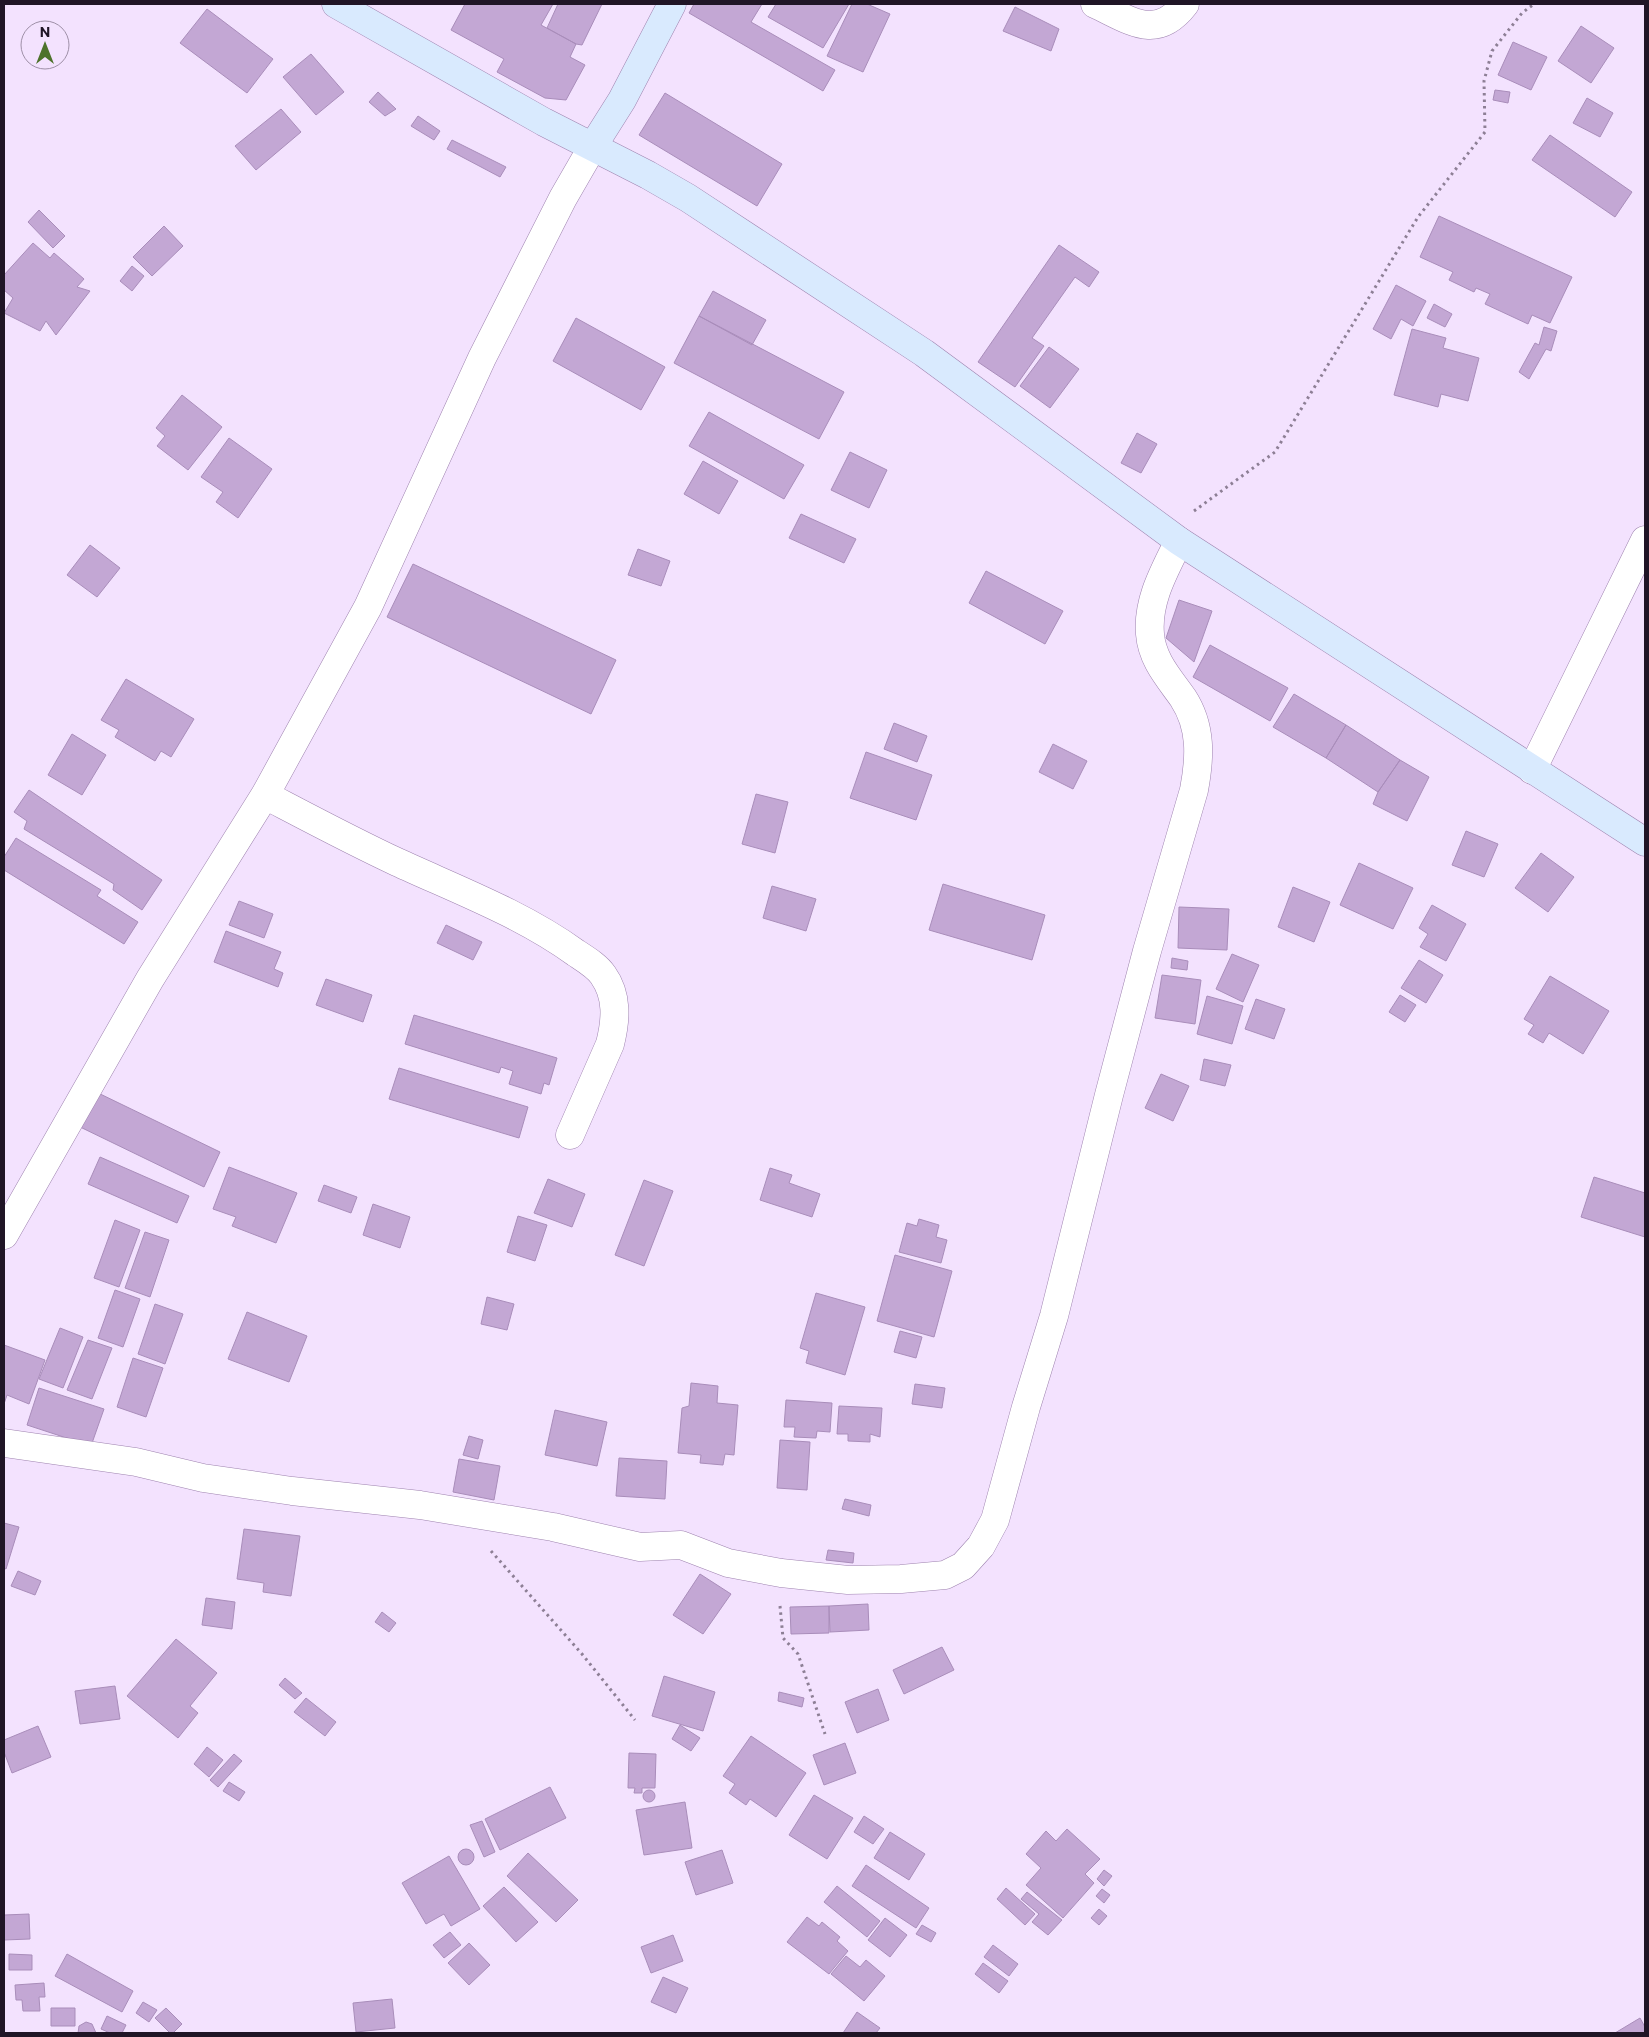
<svg xmlns="http://www.w3.org/2000/svg" width="1649" height="2037" font-family="Commissioner,sans-serif">
  <rect width="100%" height="100%" fill="#f3e2fe"/>
  <!-- building -->
  <path fill="#c3a7d4" stroke="#a98dba" d="M465,4H553L541,25L576,44L570,57L585,65L566,100L545,98L497,72L504,59L451,30Z
    M558,4H602L582,45L576,44L547,28Z
    M694,4H762L751,22L835,70L823,91L689,13Z
    M776,4H849L823,48L768,17Z
    M852,4H867L890,14L863,72L827,56Z
    M1015,7L1059,29L1051,51L1003,31Z
    M207,9L273,59L247,93L180,43Z
    M1581,26L1614,48L1591,83L1558,61Z
    M1513,42L1547,57L1531,90L1498,75Z
    M311,54L344,92L316,115L283,77Z
    M1495,90L1510,92L1508,103L1493,100Z
    M378,92L396,109L385,116L369,102Z
    M665,93L782,164L757,206L639,135Z
    M1587,98L1613,113L1600,137L1573,123Z
    M281,109L301,132L256,170L235,146Z
    M418,116L440,131L434,140L411,126Z
    M1550,135L1632,192L1615,217L1532,160Z
    M452,140L506,167L500,177L447,149Z
    M39,210L65,236L53,248L28,222Z
    M1439,216L1572,277L1550,323L1532,315L1528,324L1485,304L1490,294L1476,288L1474,292L1449,280L1453,272L1420,257Z
    M164,226L183,246L152,276L133,257Z
    M33,243L50,258L54,253L84,279L77,287L90,291L56,335L46,321L40,331L4,313L13,298L4,290V275Z
    M1059,245L1099,272L1089,287L1075,277L1032,338L1044,346L1015,387L978,362Z
    M132,266L144,276L132,291L120,281Z
    M1396,285L1426,301L1413,326L1401,319L1391,339L1373,329Z
    M713,291L766,320L752,345L699,316Z
    M1434,304L1452,314L1445,327L1427,318Z
    M699,316L844,392L819,439L674,363Z
    M576,318L665,367L641,410L553,361Z
    M1544,327L1557,331L1551,351L1546,349L1529,379L1519,372L1535,343L1539,345Z
    M1412,329L1446,338L1443,348L1479,358L1468,401L1441,394L1438,407L1394,395Z
    M1049,347L1079,369L1050,408L1020,386Z
    M182,395L222,427L188,470L157,446L165,436L156,428Z
    M709,412L804,465L784,499L689,446Z
    M1137,433L1157,444L1141,473L1121,463Z
    M229,438L272,469L238,518L216,502L223,492L201,477Z
    M850,452L887,470L869,508L831,490Z
    M703,461L738,481L719,514L684,494Z
    M801,514L856,539L844,563L789,538Z
    M90,545L120,568L97,597L67,575Z
    M638,549L670,561L661,586L628,575Z
    M413,564L616,660L591,714L387,617Z
    M986,571L1063,611L1045,644L969,603Z
    M1179,600L1212,611L1194,662L1166,638Z
    M1210,645L1288,688L1270,721L1193,677Z
    M126,679L194,719L171,757L161,751L155,761L115,737L119,730L101,720Z
    M1294,694L1346,725L1326,758L1273,727Z
    M894,723L927,736L917,762L884,749Z
    M1346,725L1400,760L1378,792L1326,758Z
    M72,734L106,755L82,795L48,775Z
    M1053,744L1087,761L1073,789L1039,772Z
    M866,752L932,775L916,820L850,798Z
    M1400,760L1429,777L1407,821L1373,804L1378,792Z
    M29,790L162,880L142,910L113,890L114,884L24,829L27,821L14,812Z
    M756,794L788,802L775,853L742,844Z
    M1466,831L1498,844L1484,877L1452,865Z
    M16,838L101,890L97,896L138,922L124,944L4,870V857Z
    M1541,853L1574,877L1548,912L1515,888Z
    M1359,863L1413,888L1393,929L1340,905Z
    M943,884L1045,915L1032,960L929,930Z
    M772,886L816,899L806,931L763,918Z
    M1293,887L1330,902L1314,942L1278,927Z
    M239,901L273,914L264,938L229,925Z
    M1432,905L1466,924L1446,961L1420,947L1428,934L1419,928Z
    M1179,907L1229,909L1227,950L1178,948Z
    M446,925L482,942L473,960L437,943Z
    M226,931L281,952L274,969L283,973L278,987L214,962Z
    M1232,954L1259,965L1243,1002L1216,989Z
    M1172,958L1188,961L1187,970L1171,968Z
    M1419,960L1443,975L1426,1003L1401,988Z
    M1162,975L1201,980L1195,1024L1155,1018Z
    M1550,976L1609,1011L1583,1054L1549,1033L1543,1043L1528,1034L1534,1025L1524,1019Z
    M326,979L372,995L363,1022L316,1005Z
    M1400,995L1416,1005L1405,1022L1389,1012Z
    M1207,996L1243,1006L1232,1044L1197,1034Z
    M1256,999L1285,1009L1274,1039L1245,1029Z
    M414,1015L557,1058L549,1085L544,1083L541,1094L509,1084L513,1071L501,1067L499,1073L405,1044Z
    M1204,1059L1231,1065L1225,1086L1200,1080Z
    M399,1068L528,1107L519,1138L389,1099Z
    M1161,1074L1189,1086L1173,1121L1145,1108Z
    M94,1091L220,1152L204,1187L76,1125Z
    M100,1157L189,1196L177,1223L88,1184Z
    M229,1167L297,1193L276,1243L232,1226L236,1217L213,1209Z
    M770,1168L792,1175L789,1183L820,1194L812,1217L760,1200Z
    M1594,1177L1645,1193V1237L1581,1217Z
    M548,1179L585,1194L572,1227L534,1213Z
    M644,1180L673,1191L644,1266L615,1255Z
    M324,1185L357,1197L351,1213L318,1201Z
    M373,1204L410,1217L400,1248L363,1235Z
    M518,1216L547,1225L535,1261L507,1252Z
    M919,1219L939,1225L936,1237L947,1240L941,1263L899,1252L907,1223L917,1226Z
    M115,1220L140,1230L119,1287L94,1278Z
    M145,1232L169,1240L150,1297L125,1288Z
    M895,1255L952,1271L934,1337L877,1321Z
    M115,1290L140,1299L123,1347L98,1338Z
    M816,1293L865,1307L845,1375L806,1363L809,1351L800,1348Z
    M487,1297L514,1304L507,1330L481,1324Z
    M155,1304L183,1314L165,1364L138,1354Z
    M247,1312L307,1336L289,1382L228,1359Z
    M60,1328L83,1337L63,1388L39,1379Z
    M900,1331L922,1337L916,1358L894,1352Z
    M88,1340L112,1348L92,1399L67,1390Z
    M4,1345L45,1360L29,1404L7,1395L4,1404Z
    M133,1358L163,1368L146,1417L117,1407Z
    M691,1383L718,1386L717,1403L738,1405L734,1455L725,1454L723,1465L700,1463L701,1455L678,1453L682,1408L689,1406Z
    M915,1384L945,1388L942,1408L912,1404Z
    M39,1388L104,1409L91,1446L27,1425Z
    M786,1400L832,1403L830,1432L817,1431L816,1438L794,1437L795,1427H784Z
    M839,1406L882,1408L880,1437L870,1434V1442L848,1441V1434H837Z
    M555,1410L607,1422L597,1466L545,1455Z
    M469,1436L483,1440L478,1459L463,1455Z
    M780,1440L810,1442L807,1490L777,1488Z
    M619,1458L667,1461L665,1499L616,1496Z
    M459,1459L500,1466L494,1500L453,1492Z
    M845,1499L871,1505L869,1516L842,1509Z
    M4,1523L19,1527L6,1569L4,1568Z
    M244,1529L300,1536L291,1596L263,1592L264,1583L237,1579Z
    M828,1550L854,1553L853,1563L826,1560Z
    M18,1571L41,1581L35,1595L11,1586Z
    M700,1574L731,1594L703,1634L673,1615Z
    M206,1598L235,1602L232,1629L202,1625Z
    M868,1604L869,1630L830,1632L829,1606Z
    M829,1606V1633L791,1634L790,1607Z
    M382,1612L396,1623L389,1632L375,1622Z
    M176,1639L217,1673L190,1706L198,1713L178,1738L127,1696Z
    M942,1647L954,1670L904,1694L893,1670Z
    M664,1676L715,1692L703,1731L652,1716Z
    M285,1678L302,1693L295,1699L279,1685Z
    M115,1686L120,1719L80,1724L75,1691Z
    M878,1689L889,1720L857,1733L845,1702Z
    M779,1692L804,1698L802,1707L778,1701Z
    M306,1698L336,1722L325,1736L294,1712Z
    M680,1725L700,1738L691,1751L672,1739Z
    M38,1726L51,1757L12,1773L4,1752V1740Z
    M751,1736L806,1773L776,1817L750,1799L746,1805L729,1793L735,1784L723,1776Z
    M845,1743L856,1773L824,1785L813,1755Z
    M207,1747L223,1760L209,1777L194,1764Z
    M629,1753L656,1754L655,1788H642V1793H634L635,1788H628Z
    M234,1754L242,1761L218,1787L210,1780Z
    M229,1782L245,1792L239,1801L223,1791Z
    M550,1787L566,1818L500,1850L485,1819Z
    M643 1796a6 6 0 1 1 12 0a6 6 0 1 1-12 0Z
    M814,1795L853,1818L827,1859L789,1835Z
    M685,1802L692,1848L644,1855L636,1810Z
    M864,1816L884,1829L873,1844L854,1832Z
    M482,1821L495,1852L484,1857L470,1825Z
    M1067,1829L1100,1859L1085,1874L1094,1883L1063,1918L1026,1885L1041,1868L1026,1854L1046,1831L1056,1841Z
    M890,1832L925,1854L909,1880L874,1858Z
    M458 1857a8 8 0 1 1 16 0a8 8 0 1 1-16 0Z
    M722,1850L733,1883L696,1895L685,1862Z
    M528,1853L578,1900L556,1922L507,1876Z
    M449,1856L480,1909L451,1926L444,1914L426,1924L402,1883Z
    M866,1865L929,1908L916,1928L852,1886Z
    M1104,1870L1112,1876L1104,1886L1097,1879Z
    M837,1886L880,1921L867,1937L824,1902Z
    M504,1887L538,1922L516,1942L483,1906Z
    M1006,1888L1035,1914L1025,1925L997,1899Z
    M1102,1889L1110,1895L1104,1903L1096,1896Z
    M1027,1892L1062,1920L1048,1935L1032,1922L1039,1914L1021,1899Z
    M1099,1909L1107,1916L1099,1925L1091,1918Z
    M29,1914L30,1939L4,1940V1915Z
    M807,1917L819,1926L822,1922L840,1937L837,1941L848,1951L829,1974L787,1942Z
    M885,1918L907,1935L890,1957L868,1940Z
    M922,1925L936,1933L931,1942L916,1934Z
    M450,1932L461,1945L444,1958L433,1945Z
    M673,1935L683,1961L651,1973L641,1947Z
    M469,1943L490,1965L469,1985L448,1963Z
    M993,1945L1018,1964L1009,1976L984,1957Z
    M9,1954L32,1955V1970H9Z
    M67,1954L133,1991L122,2012L55,1976Z
    M846,1956L860,1967L866,1960L885,1976L864,2001L831,1974Z
    M983,1963L1008,1981L999,1993L975,1974Z
    M663,1977L688,1988L676,2013L651,2002Z
    M44,1983L45,1997H39L40,2011H23L22,2000H16L15,1985Z
    M392,1999L395,2028L356,2032L353,2003Z
    M143,2002L157,2010L149,2022L136,2013Z
    M51,2008H75V2026H51Z
    M166,2008L182,2024L173,2033H170L155,2018Z
    M857,2012L880,2028L876,2033H843Z
    M107,2016L126,2025L122,2033H110L101,2029Z
    M1640,2018L1645,2027V2033H1615Z
    M86,2022L92,2024L96,2033H78L79,2026Z"/>
  <g fill="none" stroke-linecap="round" stroke-linejoin="round">
    <!-- street casing -->
    <g stroke="#9e83af" stroke-width="29">
      <path id="street" d="M1095,4C1130,20 1156,42 1185,4
        M1532,770L1645,540
        M265,795C309,818 352,841 397,862C458,890 522,914 576,953C585,959 597,966 603,975C618,996 616,1020 610,1044L570,1135
        M4,1235L150,979L265,795L368,607L482,358L563,198L593,146
        M4,1443L136,1462L203,1478L292,1491L420,1505L553,1527L640,1547L681,1545L728,1563L781,1573L848,1580L901,1579L945,1575L963,1566L981,1546L995,1520L1026,1407L1054,1316L1109,1095L1147,951L1194,790C1200,758 1202,727 1183,698C1169,678 1152,660 1150,634C1147,600 1165,570 1179,541"/>
    </g>
    <!-- secondary casing -->
    <g stroke="#9e83af" stroke-width="29">
      <path id="secondary" d="M336,4L544,122L648,175L688,198L924,353L1179,541L1645,842
        M593,146L622,100L672,4"/>
    </g>
    <!-- path -->
    <path stroke="#8d7f95" stroke-width="3" stroke-dasharray="2.5 4" stroke-linecap="butt" d="M1194,511L1275,452L1418,217L1485,132L1484,81L1492,51L1522,13L1534,4
      M491,1551L582,1654L635,1720
      M780,1606L783,1638L798,1654L825,1734"/>
    <!-- street -->
    <use href="#street" stroke="#fff" stroke-width="28"/>
    <!-- secondary -->
    <use href="#secondary" stroke="#d9eafe" stroke-width="28"/>
  </g>
  <!-- border -->
  <rect width="1649" height="2037" fill="none" stroke="#201526" stroke-width="10"/>
  <!-- north arrow -->
  <g transform="translate(45 45)"><circle r="24" fill="#f3e2fe" stroke="#9f90a8"/>
  <path d="M0-4L9 19L0 12L-9 19Z" fill="#4d722b"/>
  <text y="-8" font-size="14" font-weight="bold" text-anchor="middle" fill="#201526">N</text>
  </g>
</svg>
